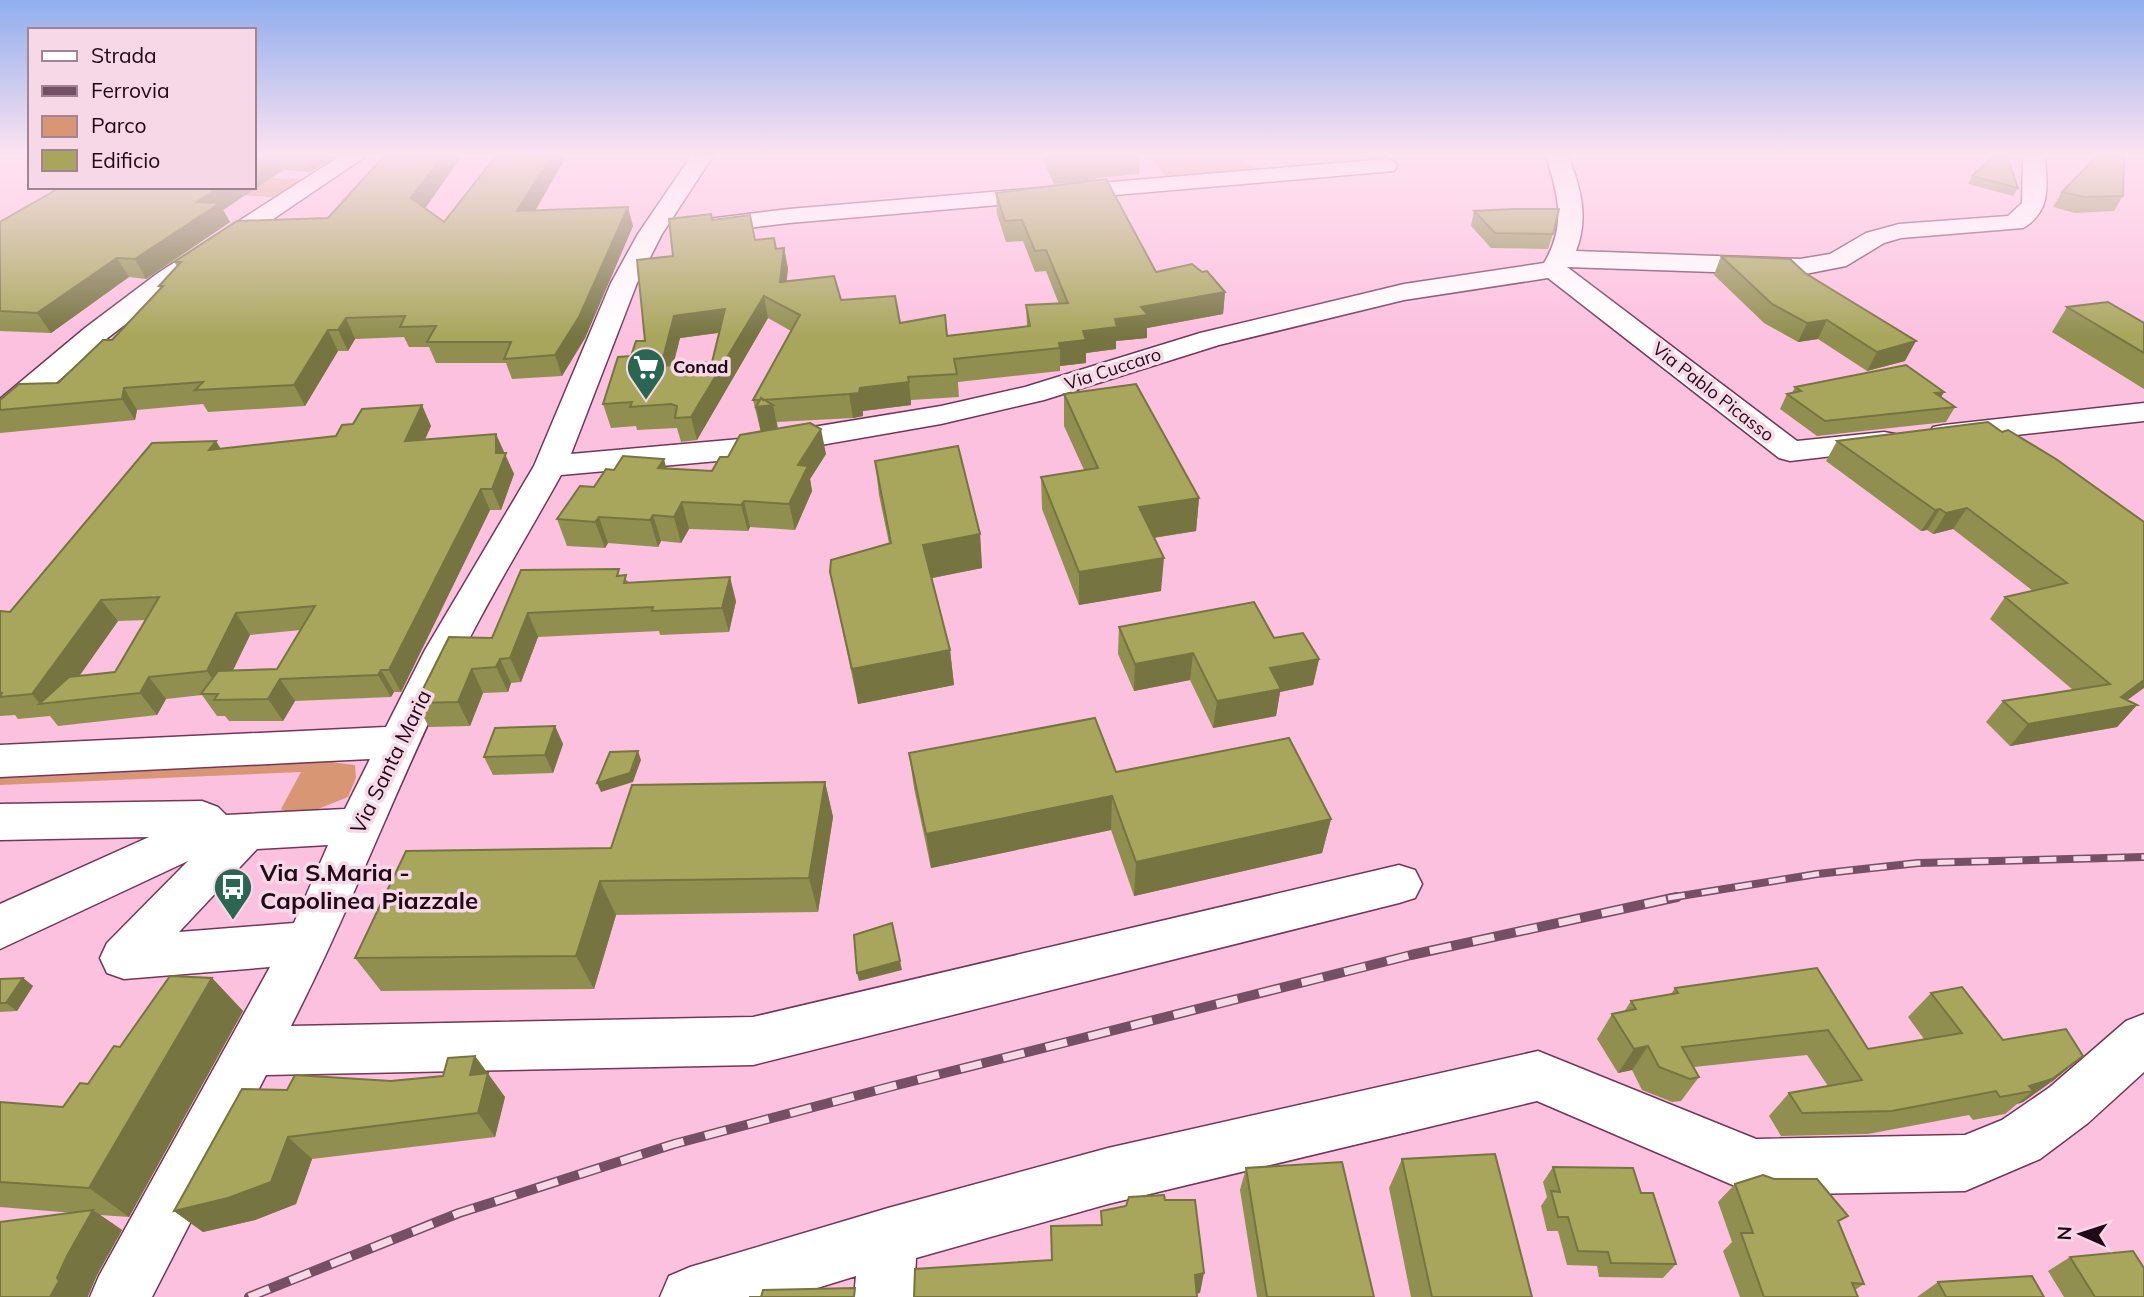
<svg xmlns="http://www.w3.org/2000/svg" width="2144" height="1297" font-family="Mulish,sans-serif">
  <rect width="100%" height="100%" fill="#fcc1df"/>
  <!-- green -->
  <path fill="#d99674" d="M1149,156H1235L1258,171L1168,179Z
    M254,177L315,180L285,198L154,190L254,187Z
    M331,762L355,765L356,778L348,797L298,817L281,809L301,772L0,785V778Z"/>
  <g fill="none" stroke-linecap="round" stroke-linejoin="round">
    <!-- minor casing -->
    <g stroke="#733658" stroke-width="3">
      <path id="minor" d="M340,156H366L176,285L105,340L11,422L0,424V399L85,328L158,273Z
        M691,156H713L662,234L637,283L571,454L740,439L941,406L1025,387L1200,333L1404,284L1544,263C1567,225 1558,194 1546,156H1568C1581,188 1589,218 1576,251L1800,259L1830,254L1866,233L1899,224L2008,216L2022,203L2023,156H2045C2047,185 2052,211 2023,228L1901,238L1884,243L1846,266L1800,275L1567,267L1797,441L1884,432L1895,434L1900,441L1895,448L1884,450L1790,461L1779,458L1548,278L1404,300L1219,345L1044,400L941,424L740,459L561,475C529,533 493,591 463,651C401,773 354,903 291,1026L753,1017L1399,865L1415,870L1422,884L1415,898L1399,903L753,1065L266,1075L152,1297H90L99,1276L270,967L124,979L107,973L100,958L107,943L188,861L0,949V904L149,837L0,840V804L202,801L218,807L226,815L345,809L370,759L0,777V745L386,727L425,650L534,466L611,283L638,234ZM328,845L294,923L179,932L257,849Z
        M1386,159L1394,161L1397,166L1394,171L789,223L700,234L691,232L688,227L691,222L700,220L789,209Z
        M2144,403V421L1944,443L1933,441L1928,434L1933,427L1944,425Z
        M2144,1014V1072L2088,1123L2040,1159L1965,1191L1756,1195L1537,1101L1108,1204L916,1258L914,1297H854L856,1276L788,1297H660L669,1276L690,1267L888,1208L1108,1148L1538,1051L1756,1139L1965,1135L2002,1120L2050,1087L2126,1021Z"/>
    </g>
    <!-- minor -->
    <use href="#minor" fill="#fff" fill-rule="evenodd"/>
    <!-- rail-far1 casing -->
    <g stroke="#754f63" stroke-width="8">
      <path id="rail-far1" d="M1668,898L1817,874L1918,863L2144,857"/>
    </g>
    <!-- rail casing -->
    <g stroke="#754f63" stroke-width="10">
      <path id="rail" d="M249,1297L459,1213L674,1144L893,1086L1411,955L1677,897"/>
    </g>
    <!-- rail-far1 -->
    <use href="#rail-far1" stroke="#f6d8e7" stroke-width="5" stroke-dasharray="17" stroke-linecap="butt"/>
    <!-- rail -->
    <use href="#rail" stroke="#f6d8e7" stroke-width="7" stroke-dasharray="22" stroke-linecap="butt"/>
  </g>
  <!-- wall -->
  <path fill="#908f4f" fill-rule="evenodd" d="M254,156H336L310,172L283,170L223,210L230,222L146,279L129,277L51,333L0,331V222Z
    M496,156H593L566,157L535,210L633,226L585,338L562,376L512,379L506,363H436L429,347H409L404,337L355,339L348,351H338L305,406L208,412L203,404L137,410L135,420L0,433V400L58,383L112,340L160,289L159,286L177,266L174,262L328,218L425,208L444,222Z
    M1041,156H1140L1139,174L1096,178V180L1156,272L1225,292L1223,314L1147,328V338L1116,341V349L1086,353V363L1060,366V371L958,382L959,397L911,400V405L863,411V416L853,418L777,422L778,429L826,454L810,479L812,491L795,530L750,527L748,531L689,529L681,543L661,541L658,547L608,543L605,548L567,546L557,519L614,470L666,468L712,471L728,457L761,432L753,400L791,331L768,318L697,440L681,442L677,428L637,430L636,426L611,428L603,404L631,356L645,341L712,220L776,249L784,248L788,269L786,281L841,300L900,323L947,336L1027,327L1026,305L1059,304L1046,271L1035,272L1023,241L1006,242L997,214L996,193L1080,182L1054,184ZM719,333L712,362L673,365L680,338Z
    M1972,176L2018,188L2013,196L1968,184Z
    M2062,192L2123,196L2114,211L2075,213L2053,207Z
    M1474,211L1553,234L1548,249L1491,248L1471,226Z
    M1721,256L1805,273L1905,361L1867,371L1818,339L1798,342L1764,323L1714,275Z
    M2067,307L2144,323V389L2052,332Z
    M1795,387L1944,392L1941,397L1955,407L1946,422L1817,436L1780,409L1787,394L1792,393Z
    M1064,394L1199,498L1196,531L1154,538L1161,591L1079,605L1042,509L1041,477L1084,470L1064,426Z
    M1988,422L2127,700L2137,705L2117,727L2010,746L1986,722L2003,701L2073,690L1990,619L2005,597L2033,591L1953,529L1933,534L1927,530L1921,531L1826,461L1837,441Z
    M431,426L425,440L504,453L514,474L501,510H490L401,692H394L391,697L295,701L283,721H229L225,716H217L202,695L166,699L157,715L58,726L50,716L18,719L15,715L0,716V611L10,612L221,449ZM146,620L115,672L79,676L118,621ZM301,630L277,669L233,670L250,635Z
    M875,461L980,534L982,568L932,578L950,650L954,685L858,704L830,572L889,543L879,495Z
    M521,570L621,576L629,582L736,601L729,632L660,635L659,631L538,637L521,682L511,683L508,692L483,693L470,726L429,727L416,703L492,638Z
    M1119,627L1274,638L1319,659L1313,685L1280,692L1276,716L1213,728L1190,680L1134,691L1118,654Z
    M555,726L563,744L553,773L493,775L484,757Z
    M909,753L1116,772L1331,819L1322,853L1134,896L1111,830L931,868L914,788Z
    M825,782L833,817L818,912L616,915L594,989L381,991L355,958L611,848Z
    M1817,968L1868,1049L1924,1039L1908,1017L1931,993L2003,1040L2083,1056L2054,1080L2023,1102L2017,1104L2005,1114L1973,1120L1969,1115L1868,1134L1781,1136L1769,1116L1789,1093L1828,1086L1807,1055L1694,1067L1699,1077L1681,1101L1672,1102L1642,1090L1632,1070L1618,1073L1597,1039L1612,1014L1624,1012L1631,1001L1671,994L1675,988Z
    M23,978L33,986L17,1011L0,1012V979Z
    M212,978L243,1011L129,1217L100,1215L122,1230L97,1275L88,1296L0,1297L74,1213L0,1207V1102L63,1107L88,1084L120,1047Z
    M475,1056L505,1097L495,1137L312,1159L296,1204L255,1220L203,1232L174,1211L287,1090L443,1076Z
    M1402,1159L1532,1297H1411L1389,1188Z
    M1553,1167L1641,1193L1676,1264L1663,1278L1599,1277L1597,1266L1567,1265L1558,1231H1547L1541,1206L1547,1197L1543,1182Z
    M1246,1168L1374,1297H1257L1240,1190Z
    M1735,1184L1839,1224L1864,1284L1855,1290L1858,1297H1740L1723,1251L1732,1242L1718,1202Z
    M2070,1257L2144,1297H2064L2048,1271Z
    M1938,1282L2044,1297H1917Z"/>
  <!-- shaded-wall -->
  <path fill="#767440" d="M268,156H276L283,170L223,210L230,222L146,279L135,259L197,202L219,187H254V165Z
    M303,156H336L310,172Z
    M442,156H462L419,217L411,198Z
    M551,156H566V157L524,230L517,211Z
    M628,207L633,226L585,338L562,376L555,355Z
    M784,248L788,269L784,304L780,282Z
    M117,258L129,277L51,333L37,313Z
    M1225,292L1223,314L1147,328V338L1116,341V349L1086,353V363L1060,366V348L1059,343L1083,331L1115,319L1141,307Z
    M764,296L768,318L697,440L691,417Z
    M725,309L730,331L680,338L667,389L661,366L674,316Z
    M346,318L355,339L348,351L338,330Z
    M1827,320L1818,339L1798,342L1807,323Z
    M328,330L338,351L305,406L294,385Z
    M1916,341L1905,361L1867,371L1877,352Z
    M909,382L911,405L863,411V416L853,418L849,394L860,388Z
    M124,388L137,410L135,420L122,399Z
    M1944,392L1935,407V393Z
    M422,405L431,426L414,462L405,441Z
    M773,405L778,430L761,433L756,407Z
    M821,429L826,454L810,479L812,491L795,530L789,504L798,465Z
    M496,434L514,474L501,510L492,489L496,453Z
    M216,441L229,462L209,450Z
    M664,459L671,485L658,468Z
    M481,489L490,510L401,692L389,670Z
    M1199,498L1196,531L1138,540L1139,507Z
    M744,501L750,527L748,531L741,505Z
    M682,502L689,529L681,543L674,517Z
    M1967,508L1953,529L1933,534L1946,513Z
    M1940,509L1927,530L1921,531L1935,510Z
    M653,515L661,541L658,547L650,520Z
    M599,517L608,543L605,548L595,522Z
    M980,534L982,568L927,579L923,545Z
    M1164,558L1161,591L1079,605V572Z
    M730,577L736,601L729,632L722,608Z
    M101,600L118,621L61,702L40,704L32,694Z
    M236,613L250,635L222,693L207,671Z
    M528,613L538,637L521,682L510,658Z
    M950,650L954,685L858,704L852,669Z
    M1193,653L1190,680L1134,691L1135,664Z
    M500,659L511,683L508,692L496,667Z
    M1319,659L1313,685L1280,692L1276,716L1213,728L1217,701L1270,668Z
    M472,669L483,693L470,726L458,702Z
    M381,670L394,692L391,697L378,675Z
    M149,677L166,699L157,715L140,693Z
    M280,679L295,701L283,721L268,699Z
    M2144,680V688L2115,709L2137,705L2117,727L2010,746L2028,724L2121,697Z
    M555,726L563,744L553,773L545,755Z
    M638,751L641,760L633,782L601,792L597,783Z
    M825,782L833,817L818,912L809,878Z
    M1112,796L1111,830L931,868L926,834Z
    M1331,819L1322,853L1134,896L1136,862Z
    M600,881L616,915L594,989L576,956Z
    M900,961L902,970L859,981L857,973Z
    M23,978L33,986L17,1011L6,1003Z
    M212,978L243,1011L129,1217L89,1188Z
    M1648,1046L1632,1070L1618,1073L1634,1049Z
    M475,1056L505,1097L495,1137L478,1113L470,1075Z
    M2083,1056L2054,1080L2023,1102L2017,1104L2033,1091L2029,1086Z
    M288,1137L312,1159L296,1204L255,1220L203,1232L174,1211Z
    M93,1210L122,1230L97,1275L88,1296V1297H50L67,1256Z
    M1204,1273L1200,1293L1191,1295L1195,1275Z"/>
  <!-- building -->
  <path fill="#a8a65c" stroke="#767440" stroke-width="2" fill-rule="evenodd" d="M254,156H268L254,165Z
    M384,156H442L411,198L444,222L496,156H551L517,211L628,207L579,317L555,355L504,359L511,342H427L436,326L400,327L405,316L346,318L338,330H328L294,385L195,390L203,382L124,388L122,399L0,410V400L19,384L58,383L103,340H112L163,286H159L181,262H174L237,221L328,218Z
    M1994,156H2007L2018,188L1972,176Z
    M2097,156H2124L2123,196L2084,197L2062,192Z
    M1106,179L1156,272L1192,264L1202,272L1207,271L1225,292L1141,307L1148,315L1115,319L1117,327L1083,331L1086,340L1059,343L1060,348L954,359L957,374L908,377L909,382L860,388L859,393L849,394L763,400L761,398L760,400H753L800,315L764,296L691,417L675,418L677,406L671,404L630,407L632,402L603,404L618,357L631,356L636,341H645L637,260L673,256L669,219L711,214L712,220L750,215L755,240L774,238L776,249L784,248L780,282L834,276L841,300L895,296L900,323L945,315L947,336L1030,326L1026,305L1068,303L1046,250L1035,251L1022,220L1005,221L996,193ZM725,309L712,362L661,366L674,316Z
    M61,187H219L197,202L220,203L135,259L117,258L37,313L0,311V222Z
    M1513,209H1559L1553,234L1495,233L1474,211Z
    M1721,256L1790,259L1805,273L1916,341L1877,352L1827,320L1807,323L1772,304Z
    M2108,302L2144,323V353L2067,307Z
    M1906,365L1944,392L1935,393L1955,407L1825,421L1787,394L1801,391L1795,387Z
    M1136,384L1199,498L1139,507L1164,558L1079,572L1041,477L1098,468L1064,394Z
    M761,398L773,405L756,407Z
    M422,405L405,441L496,434V453H506L492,489H481L389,670H381L378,675L280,679L268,699L214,700L218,694H201L218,671L277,669L315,606L236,613L207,671L149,677L140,693L39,704L69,677L115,672L159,597L101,600L32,694L0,697L2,693H0V611L10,612L152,443L216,441L209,450L336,436L342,425L353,424L362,409Z
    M1988,422L2002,432L2008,430L2056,459L2144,522V680L2121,697L2137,705L2028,724L2003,701L2110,684L2005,597L2067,583L1967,508L1946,513L1940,509L1935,510L1837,441Z
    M810,423L821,429L798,465L808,466L789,504L744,501L741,505L682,502L674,517L653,515L650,520L599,517L595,522L557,519L580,486L594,487L606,469L614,470L623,456L664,459L658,468L712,471L720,457H728L740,435Z
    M958,446L980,534L923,545L950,650L852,669L830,572L831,560L891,543L875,461Z
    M619,569L617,576L626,575L624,583L730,577L722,608L652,611L653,607L528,613L510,658L500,659L496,667L472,669L458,702L416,703L449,637L492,638L521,570Z
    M1254,602L1274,638L1303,633L1319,659L1270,668L1281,689L1217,701L1193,653L1135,664L1119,627Z
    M1095,718L1116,772L1289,738L1331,819L1136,862L1112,796L926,834L909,753Z
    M555,726L545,755L484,757L495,728Z
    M638,751L630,773L597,783L610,752Z
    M825,782L809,878L600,881L576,956L355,958L406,851L611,848L632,785Z
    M892,923L900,961L857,973L854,935Z
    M1817,968L1868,1049L1962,1033L1931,993L1962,987L2003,1040L2066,1029L2083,1056L2052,1079L2029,1086L2033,1091L2000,1097L1996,1091L1892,1111L1802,1113L1789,1093L1862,1080L1828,1030L1682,1047L1699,1077L1690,1079L1659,1067L1648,1046L1634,1049L1612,1014L1636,1009L1631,1001L1678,993L1675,988Z
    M170,976L212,978L89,1188L0,1182V1102L63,1107L80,1083L88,1084L114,1046L120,1047Z
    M23,978L6,1003H0V979Z
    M475,1056L470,1075L488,1073L478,1113L288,1137L271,1182L228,1198L174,1211L242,1089L287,1090L295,1075L391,1081L443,1076L448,1058Z
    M1495,1154L1532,1297H1432L1402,1159Z
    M1342,1162L1374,1297H1267L1246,1168Z
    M1553,1167L1633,1168L1641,1193H1653L1676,1264L1611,1263L1608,1252L1578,1251L1568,1217H1558L1551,1191L1560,1192Z
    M1763,1175L1774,1179H1817L1848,1216L1838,1221L1864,1284L1852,1283L1858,1297H1764L1741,1233H1753L1735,1184Z
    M1164,1195L1165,1200H1195L1204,1273L1195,1275L1197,1297H914L915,1269L1052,1260L1051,1226L1102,1225L1101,1211L1126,1206L1129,1197Z
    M93,1210L67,1256L57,1278L59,1281L50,1297H0V1222Z
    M2133,1251L2144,1268V1297H2095L2070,1257Z
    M2032,1276L2044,1297H1946L1938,1282Z
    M855,1288L854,1297H749H761L763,1290Z"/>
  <!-- sky -->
  <linearGradient id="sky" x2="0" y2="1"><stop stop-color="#90aeee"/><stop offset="0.46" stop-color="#fee3f1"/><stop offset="1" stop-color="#fee3f1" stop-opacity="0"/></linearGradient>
  <rect width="2144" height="337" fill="url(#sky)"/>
  <!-- icons -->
  <defs>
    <g id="supermarket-pin" transform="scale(2.0125)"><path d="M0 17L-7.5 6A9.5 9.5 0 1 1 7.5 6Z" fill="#2a6651" stroke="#f6d8e7"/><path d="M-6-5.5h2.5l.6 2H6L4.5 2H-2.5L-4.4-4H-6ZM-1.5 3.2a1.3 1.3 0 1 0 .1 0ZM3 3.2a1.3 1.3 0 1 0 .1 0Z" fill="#fff"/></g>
    <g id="bus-pin" transform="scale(2.0125)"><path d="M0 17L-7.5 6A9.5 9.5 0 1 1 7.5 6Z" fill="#2a6651" stroke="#f6d8e7"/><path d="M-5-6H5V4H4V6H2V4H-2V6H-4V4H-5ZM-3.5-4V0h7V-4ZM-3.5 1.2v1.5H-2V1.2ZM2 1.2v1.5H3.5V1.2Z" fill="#fff"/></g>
  </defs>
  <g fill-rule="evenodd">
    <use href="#supermarket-pin" x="646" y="367"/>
    <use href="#bus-pin" x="233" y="887"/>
  </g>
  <g text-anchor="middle" stroke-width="7" stroke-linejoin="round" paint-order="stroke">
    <!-- far-poi labels -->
    <g font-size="18" font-weight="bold" fill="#220917" stroke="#f6d8e7" text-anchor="start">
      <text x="673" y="373">Conad</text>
    </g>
    <!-- far-street labels -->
    <g font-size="18" fill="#220917" stroke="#f6d8e7">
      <text transform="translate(1113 369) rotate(-18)" y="6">Via Cuccaro</text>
      <text transform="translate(1713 392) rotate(38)" y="6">Via Pablo Picasso</text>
    </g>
    <!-- street labels -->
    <g font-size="21" fill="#220917" stroke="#f6d8e7">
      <text transform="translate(391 762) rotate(-64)" y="7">Via Santa Maria</text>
    </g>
    <!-- near-poi labels -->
    <g font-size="24" font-weight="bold" fill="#220917" stroke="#f6d8e7" text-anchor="start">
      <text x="260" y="881">Via S.Maria -<tspan x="260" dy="28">Capolinea Piazzale</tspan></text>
    </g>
  </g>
  <!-- legend -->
  <rect x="28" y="28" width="228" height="161" fill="#f6d8e7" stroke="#a18594" stroke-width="2"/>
  <rect x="42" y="51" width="35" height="10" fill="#ffffff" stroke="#a18594" stroke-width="2"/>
  <text x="91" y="63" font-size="21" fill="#220917">Strada</text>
  <rect x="42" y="86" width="35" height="10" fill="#754f63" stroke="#a18594" stroke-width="2"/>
  <text x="91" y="98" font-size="21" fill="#220917">Ferrovia</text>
  <rect x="42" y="116" width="35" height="21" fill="#d99674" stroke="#a18594" stroke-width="2"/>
  <text x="91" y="133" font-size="21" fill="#220917">Parco</text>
  <rect x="42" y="150" width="35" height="21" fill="#a8a65c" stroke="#a18594" stroke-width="2"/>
  <text x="91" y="168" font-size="21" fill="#220917">Edificio</text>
  <!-- north arrow -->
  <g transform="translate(2081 1234) rotate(273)" stroke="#f6d8e7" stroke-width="5" paint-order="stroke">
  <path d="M0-5L12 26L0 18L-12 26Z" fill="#220917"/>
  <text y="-10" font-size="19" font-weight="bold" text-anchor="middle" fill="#220917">N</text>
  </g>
</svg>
